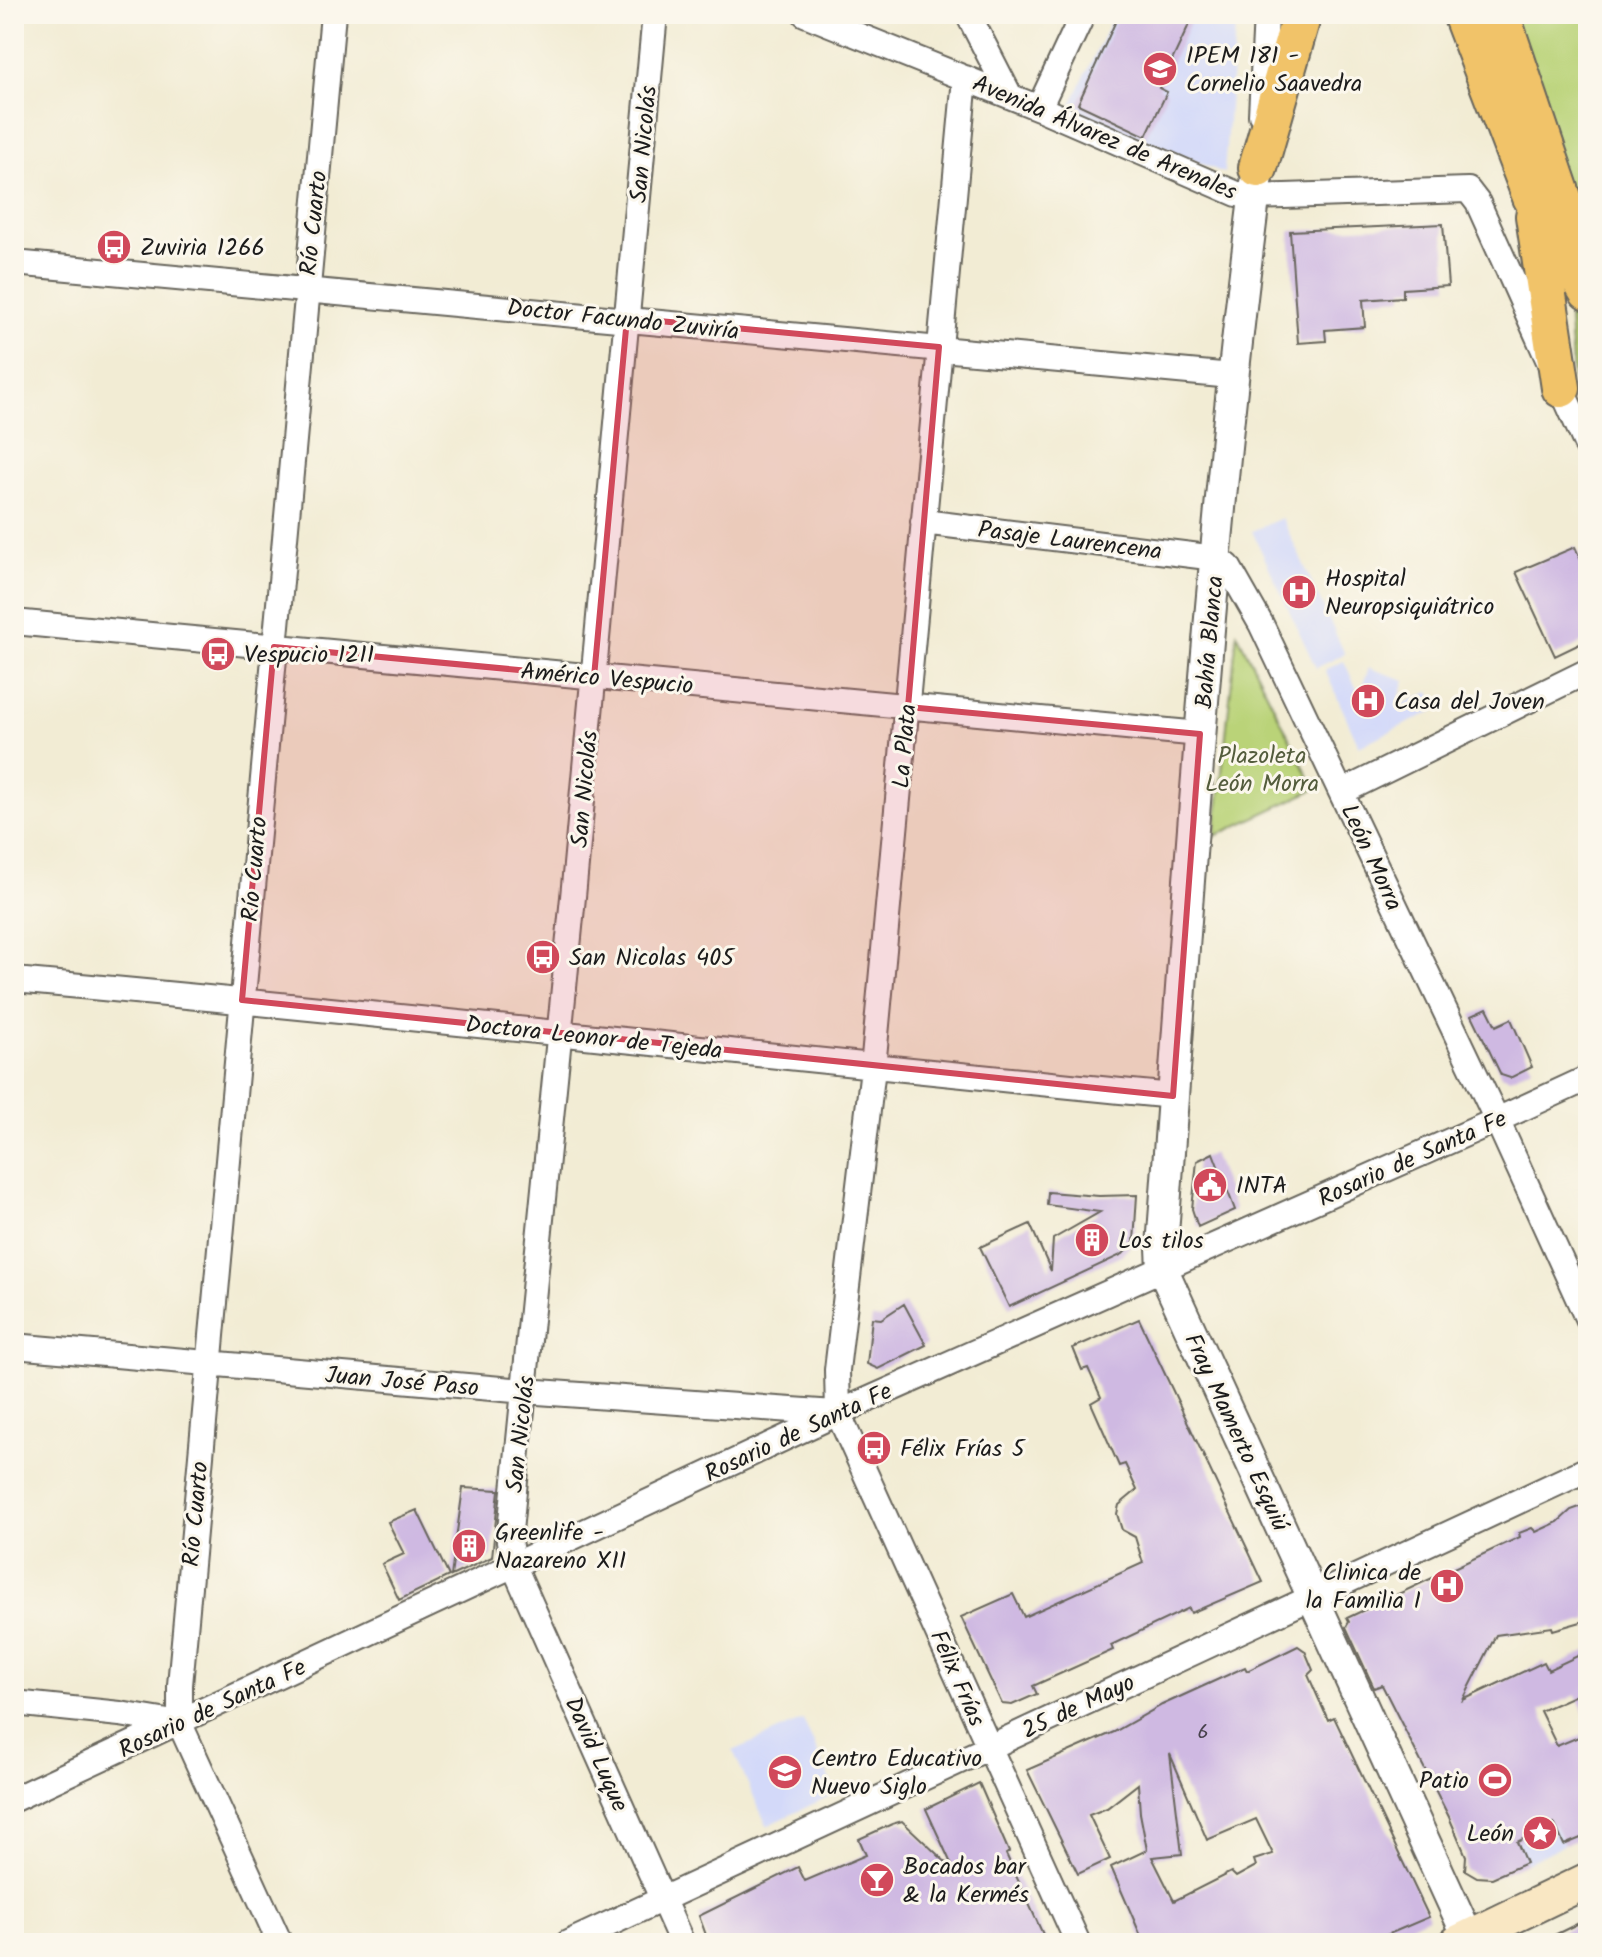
<svg xmlns="http://www.w3.org/2000/svg" width="1602" height="1957" font-family="Kalam,sans-serif">
  <rect width="100%" height="100%" fill="#fbf7ec"/>
  <filter id="ink" filterUnits="userSpaceOnUse"><feTurbulence type="fractalNoise" baseFrequency=".0125" numOctaves="2"/><feDisplacementMap in="SourceGraphic" scale="16" xChannelSelector="R" yChannelSelector="G"/><feConvolveMatrix kernelMatrix="1 2 1 2 8 2 1 2 1" color-interpolation-filters="sRGB"/></filter>
  <filter id="wash" filterUnits="userSpaceOnUse"><feTurbulence type="fractalNoise" baseFrequency=".006" numOctaves="4" result="noise"/><feDisplacementMap in="SourceGraphic" scale="32" xChannelSelector="R" yChannelSelector="G"/><feGaussianBlur stdDeviation="1.8" result="paint"/><feColorMatrix in="noise" values="0 0 0 0 0 0 0 0 0 0 0 0 0 0 0 0 0 1.4 0 .05"/><feComposite in="paint" operator="in"/></filter>
  <g filter="url(#wash)">
    <rect width="100%" height="100%" fill="#f2ecd4"/>
    <!-- built -->
    <path fill="#d3d9f9" d="M1114,14H1202L1235,29L1224,173L1069,109Z
      M1282,518L1345,654L1316,668L1252,531Z
      M1344,661L1359,694L1369,668L1405,680L1396,707L1430,692L1438,709L1359,746L1325,670Z
      M803,1720L836,1793L767,1826L733,1751Z
      M1516,1742L1564,1845L1526,1863L1506,1820Z"/>
    <!-- green -->
    <path fill="#bad378" stroke="#6b784a" stroke-width="2" d="M1500,14H1588V275Z
      M1567,289L1588,329V409L1573,377Z
      M1237,633L1315,789L1215,836Z"/>
    <g id="blocks">
      <!-- building -->
      <path fill="#cfb9e2" fill-rule="evenodd" d="M1119,14H1194L1159,88L1167,92L1146,136L1078,104Z
        M1443,224L1448,286L1403,289V297L1363,300L1365,327L1325,330L1326,341L1298,343L1290,231Z
        M1575,547L1588,576V640L1555,656L1516,572Z
        M1487,1008L1496,1026L1511,1019L1532,1067L1510,1078L1501,1075L1472,1015Z
        M1213,1153L1235,1210L1198,1227L1192,1209L1197,1161Z
        M1048,1192L1099,1196L1137,1195L1134,1242L1123,1254L1009,1307L980,1247L1030,1224L1051,1271L1053,1239L1100,1212L1047,1205Z
        M904,1304L926,1345L878,1369L867,1364L872,1318L881,1319Z
        M1139,1319L1263,1582L1191,1613L1189,1608L1111,1645L1113,1650L1033,1686L1037,1694L1012,1705L1002,1704L961,1617L1013,1594L1024,1617L1143,1563L1135,1537L1122,1530L1117,1514L1119,1505L1137,1490L1125,1464L1119,1466L1091,1403L1101,1397L1088,1368L1082,1370L1073,1348Z
        M463,1488L499,1490L492,1557L451,1576Z
        M1588,1504V1620L1553,1630L1552,1627L1496,1635L1463,1700L1544,1662L1548,1670L1588,1651V1720L1576,1695L1540,1711L1557,1746L1588,1733V1835L1564,1845L1554,1823L1517,1842L1526,1863L1492,1878L1477,1877L1465,1870L1466,1856L1449,1817L1382,1685L1374,1688L1346,1627L1349,1622L1347,1618L1520,1537L1519,1533L1532,1528L1536,1532L1558,1522L1571,1510Z
        M417,1510L449,1576L399,1600L382,1564L404,1554L388,1522Z
        M1298,1646L1305,1651L1313,1670L1308,1675L1328,1720L1334,1717L1429,1917L1368,1943L1364,1937L1353,1943H1144L1111,1867L1147,1850L1140,1813L1138,1784L1107,1808L1089,1815L1110,1859L1078,1874L1027,1770L1114,1732L1162,1705L1208,1684L1245,1667L1247,1671ZM1170,1754L1207,1840L1256,1819L1273,1854L1254,1860L1256,1866L1236,1877L1231,1872L1174,1901L1152,1857L1182,1854Z
        M979,1783L1009,1852L1006,1854L1047,1943H709L699,1916L798,1867L805,1881L866,1855L859,1839L892,1824L902,1821L954,1870L926,1809Z
        M1588,1918V1943H1538L1577,1924Z"/>
    </g>
  </g>
  <g filter="url(#ink)">
    <use href="#blocks" fill-opacity="0" stroke="#67655c" stroke-width="2"/>
    <g fill="none" stroke-linecap="round" stroke-linejoin="round">
      <!-- minor casing -->
      <g stroke="#67655c" stroke-width="28">
        <path id="minor" d="M655,14L573,897L509,1541L513,1564L682,1943
          M805,14L1039,108L1237,194L1254,197L1468,190L1478,203L1588,448
          M968,14L1010,96
          M965,78L873,1068L837,1370L838,1413L1078,1943
          M1039,108L1083,14
          M1261,115L1266,14
          M14,263L1232,376
          M923,522L1216,558L1228,566L1261,624L1497,1120L1588,1320
          M14,622L1200,734
          M1342,792L1588,671
          M14,980C401,1014 787,1059 1173,1096
          M14,1346L524,1391L835,1413
          M14,1703L120,1714L180,1724
          M14,1799L838,1413L1497,1120L1588,1078
          M280,1943L180,1724V1685L333,14
          M568,1943L1588,1469"/>
      </g>
      <!-- tertiary casing -->
      <g stroke="#67655c" stroke-width="34">
        <path id="tertiary" d="M1258,168C1211,526 1189,887 1162,1247L1163,1270L1471,1943"/>
      </g>
      <!-- secondary casing -->
      <g stroke="#67655c" stroke-width="38">
        <path id="secondary" d="M1457,1943L1588,1880"/>
      </g>
      <!-- primary casing -->
      <g stroke="#67655c" stroke-width="42">
        <path id="primary" d="M1462,14L1532,197L1588,291
          M1500,14L1576,239
          M1258,168L1302,14
          M1535,216L1561,388"/>
      </g>
      <!-- minor -->
      <use href="#minor" stroke="#fff" stroke-width="24"/>
      <!-- tertiary -->
      <use href="#tertiary" stroke="#fff" stroke-width="30"/>
      <!-- secondary -->
      <use href="#secondary" stroke="#f9e7c3" stroke-width="34"/>
      <!-- primary -->
      <use href="#primary" stroke="#f1c369" stroke-width="38"/>
    </g>
  </g>
  <!-- marked area -->
  <path fill="#d1495b" fill-opacity="0.2" stroke="#d1495b" stroke-width="6" stroke-linejoin="round" d="M627,318L939,347L908,707L1200,734L1173,1096L242,1000L274,647L594,677Z"/>
  <!-- icons -->
  <defs>
    <g id="school-disc" transform="scale(1.8)"><circle r="9.5" fill="#d1495b" stroke="#fbf7ec"/><path d="M0-5L7-2L0 1L-7-2ZM-4 1L0 2.5L4 1V4Q0 6-4 4Z" fill="#fff"/></g>
    <g id="bus-disc" transform="scale(1.8)"><circle r="9.5" fill="#d1495b" stroke="#fbf7ec"/><path d="M-5-6H5V4H4V6H2V4H-2V6H-4V4H-5ZM-3.5-4V0h7V-4ZM-3.5 1.2v1.5H-2V1.2ZM2 1.2v1.5H3.5V1.2Z" fill="#fff"/></g>
    <g id="hospital-disc" transform="scale(1.8)"><circle r="9.5" fill="#d1495b" stroke="#fbf7ec"/><path d="M-5-5h3v3.5h4V-5h3V5h-3V1.5h-4V5h-3Z" fill="#fff"/></g>
    <g id="civic-disc" transform="scale(1.8)"><circle r="9.5" fill="#d1495b" stroke="#fbf7ec"/><path d="M-.6-6.5H3V-4.5H.6V-3L4-1V1h2V6H-6V1h2V-1L-.6-3ZM-1.2 2.5V6h2.4V2.5Z" fill="#fff"/></g>
    <g id="building-disc" transform="scale(1.8)"><circle r="9.5" fill="#d1495b" stroke="#fbf7ec"/><path d="M-4-6H4V6H1V3H-1V6H-4ZM-2.5-4.3h1.7v1.8h-1.7ZM.8-4.3h1.7v1.8H.8ZM-2.5-1h1.7V.8h-1.7ZM.8-1h1.7V.8H.8Z" fill="#fff"/></g>
    <g id="stadium-disc" transform="scale(1.8)"><circle r="9.5" fill="#d1495b" stroke="#fbf7ec"/><path d="M0-5a6.5 5 0 1 0 0 10a6.5 5 0 1 0 0-10ZM-3.5-1.8h7v3.6h-7Z" fill="#fff"/></g>
    <g id="sight-disc" transform="scale(1.8)"><circle r="9.5" fill="#d1495b" stroke="#fbf7ec"/><path d="M0-6L1.8-2.2L6-1.7L2.9 1.2L3.7 5.4L0 3.3L-3.7 5.4L-2.9 1.2L-6-1.7L-1.8-2.2Z" fill="#fff"/></g>
    <g id="bar-disc" transform="scale(1.8)"><circle r="9.5" fill="#d1495b" stroke="#fbf7ec"/><path d="M-6-5H6L.8 .8V4.5H3.5V6h-7V4.5H-.8V.8Z" fill="#fff"/></g>
  </defs>
  <g fill-rule="evenodd">
    <use href="#school-disc" x="1160" y="69"/>
    <use href="#bus-disc" x="114" y="247"/>
    <use href="#hospital-disc" x="1299" y="592"/>
    <use href="#bus-disc" x="218" y="654"/>
    <use href="#hospital-disc" x="1368" y="701"/>
    <use href="#bus-disc" x="543" y="957"/>
    <use href="#civic-disc" x="1210" y="1185"/>
    <use href="#building-disc" x="1092" y="1240"/>
    <use href="#bus-disc" x="874" y="1448"/>
    <use href="#building-disc" x="469" y="1546"/>
    <use href="#hospital-disc" x="1447" y="1586"/>
    <use href="#school-disc" x="785" y="1772"/>
    <use href="#stadium-disc" x="1495" y="1780"/>
    <use href="#sight-disc" x="1540" y="1833"/>
    <use href="#bar-disc" x="877" y="1880"/>
  </g>
  <g text-anchor="middle" stroke-width="6" stroke-linejoin="round" paint-order="stroke">
    <!-- number labels -->
    <g font-size="20" fill="#49434e">
      <text x="1203" y="1738">6</text>
    </g>
    <!-- poi labels -->
    <g font-size="24" fill="#1c1c1c" stroke="#fbf7ec" text-anchor="start">
      <text x="1186" y="63">IPEM 181 -<tspan x="1186" dy="28">Cornelio Saavedra</tspan></text>
      <text x="140" y="255">Zuviria 1266</text>
      <text x="1325" y="586">Hospital<tspan x="1325" dy="28">Neuropsiquiátrico</tspan></text>
      <text x="244" y="662">Vespucio 1211</text>
      <text x="1394" y="709">Casa del Joven</text>
      <text x="569" y="965">San Nicolas 405</text>
      <text x="1236" y="1193">INTA</text>
      <text x="1118" y="1248">Los tilos</text>
      <text x="900" y="1456">Félix Frías 5</text>
      <text x="495" y="1540">Greenlife -<tspan x="495" dy="28">Nazareno XII</tspan></text>
      <text x="1421" y="1580" text-anchor="end">Clinica de<tspan x="1421" dy="28">la Familia I</tspan></text>
      <text x="811" y="1766">Centro Educativo<tspan x="811" dy="28">Nuevo Siglo</tspan></text>
      <text x="1469" y="1788" text-anchor="end">Patio</text>
      <text x="1514" y="1841" text-anchor="end">León</text>
      <text x="903" y="1874">Bocados bar<tspan x="903" dy="28">&amp; la Kermés</tspan></text>
    </g>
    <!-- street labels -->
    <g font-size="24" fill="#1c1c1c" stroke="#fbf7ec">
      <text transform="translate(1105 137) rotate(23)" y="8">Avenida Álvarez de Arenales</text>
      <text transform="translate(643 144) rotate(-85)" y="8">San Nicolás</text>
      <text transform="translate(313 223) rotate(-84)" y="8">Río Cuarto</text>
      <text transform="translate(623 319) rotate(6)" y="8">Doctor Facundo Zuviría</text>
      <text transform="translate(1070 540) rotate(7)" y="8">Pasaje Laurencena</text>
      <text transform="translate(1209 642) rotate(-85)" y="8">Bahía Blanca</text>
      <text transform="translate(607 678) rotate(5)" y="8">Américo Vespucio</text>
      <text transform="translate(904 746) rotate(-85)" y="8">La Plata</text>
      <text transform="translate(584 789) rotate(-85)" y="8">San Nicolás</text>
      <text transform="translate(1372 857) rotate(65)" y="8">León Morra</text>
      <text transform="translate(254 869) rotate(-85)" y="8">Río Cuarto</text>
      <text transform="translate(594 1037) rotate(6)" y="8">Doctora Leonor de Tejeda</text>
      <text transform="translate(1412 1158) rotate(-24)" y="8">Rosario de Santa Fe</text>
      <text transform="translate(402 1381) rotate(5)" y="8">Juan José Paso</text>
      <text transform="translate(798 1432) rotate(-25)" y="8">Rosario de Santa Fe</text>
      <text transform="translate(1237 1432) rotate(65)" y="8">Fray Mamerto Esquiú</text>
      <text transform="translate(520 1434) rotate(-84)" y="8">San Nicolás</text>
      <text transform="translate(195 1514) rotate(-85)" y="8">Río Cuarto</text>
      <text transform="translate(958 1678) rotate(66)" y="8">Félix Frías</text>
      <text transform="translate(1078 1706) rotate(-25)" y="8">25 de Mayo</text>
      <text transform="translate(212 1708) rotate(-25)" y="8">Rosario de Santa Fe</text>
      <text transform="translate(597 1754) rotate(66)" y="8">David Luque</text>
    </g>
    <!-- park labels -->
    <g font-size="24" fill="#535c3c" stroke="#fbf7ec">
      <text x="1262" y="763">Plazoleta<tspan x="1262" dy="28">León Morra</tspan></text>
    </g>
  </g>
  <!-- margin -->
  <rect width="1602" height="1957" fill="none" stroke="#fbf7ec" stroke-width="48"/>
</svg>
